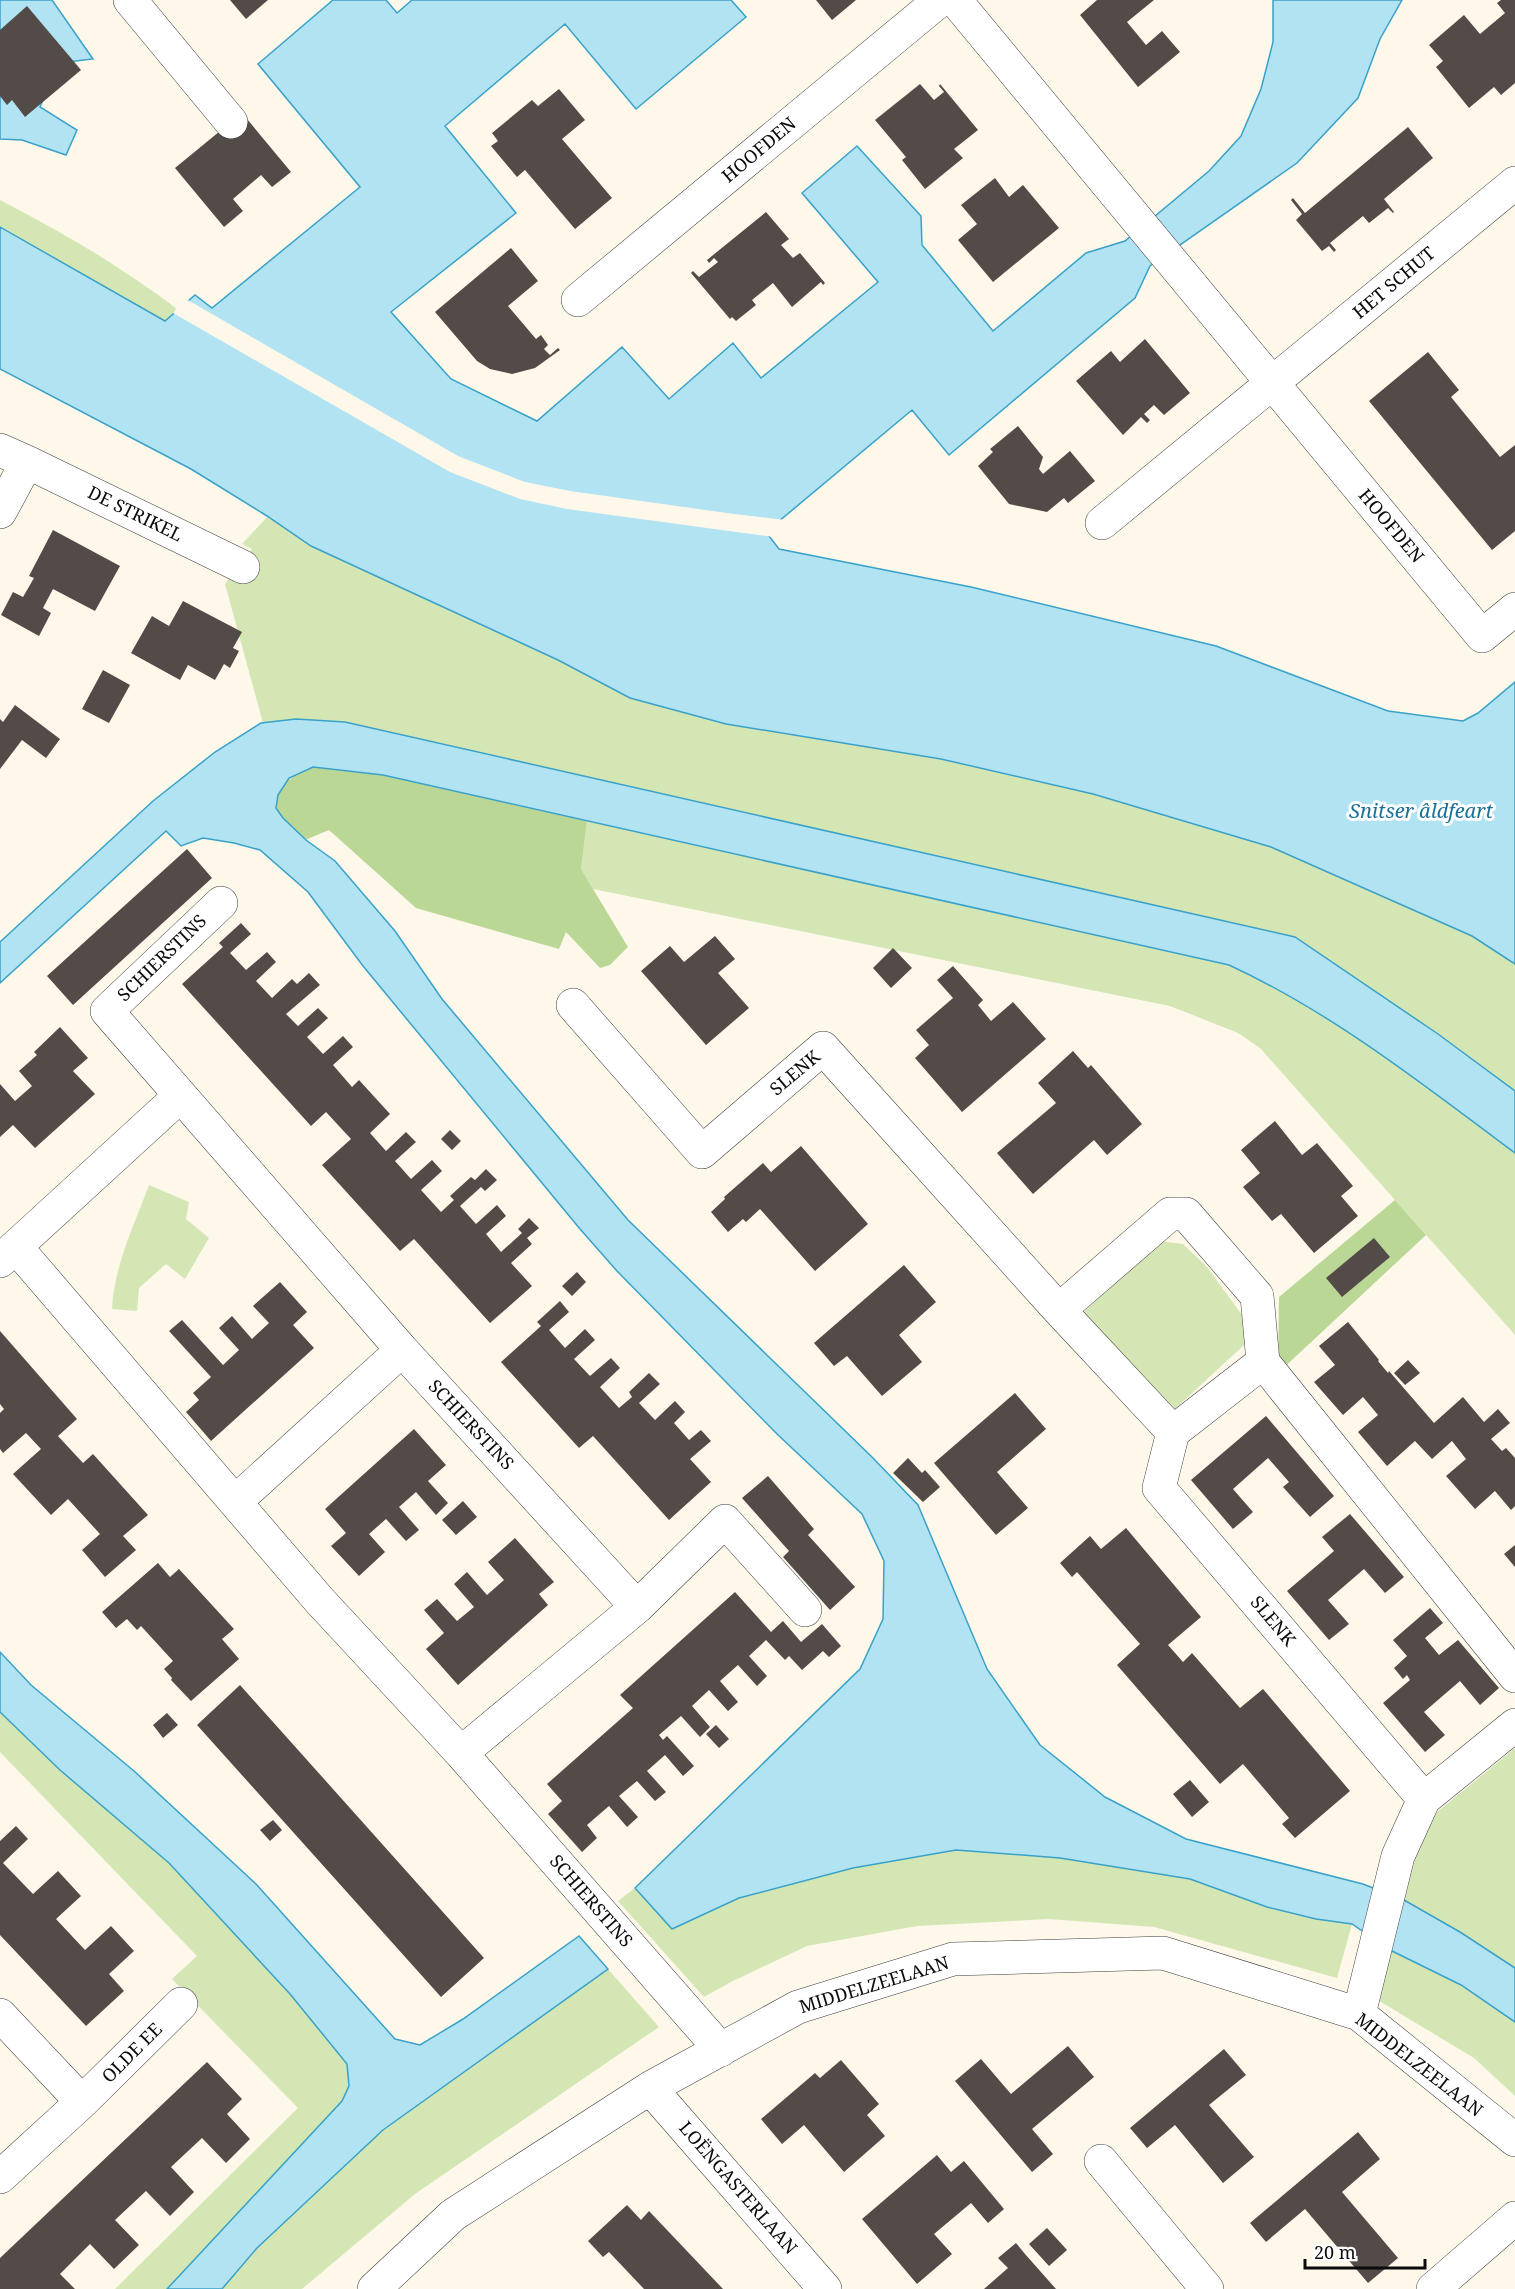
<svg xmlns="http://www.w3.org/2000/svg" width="1515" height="2289" font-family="'Noto Serif',serif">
  <rect width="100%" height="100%" fill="#fef8ea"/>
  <!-- green -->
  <path fill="#d5e6b5" d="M0,200C62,232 120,266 176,308L174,314L165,321L0,227Z
    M268,516L311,546L558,660L630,698L726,724L941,759L1093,794L1271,847L1472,936L1515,964V1091L1438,1034L1295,937L345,722L296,719L263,723L225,584L252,549L242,544Z
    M587,821L1229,965C1333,1013 1424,1085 1515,1153V1335L1260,1048L1238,1033L1170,1006L593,889L581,869Z
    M149,1185L189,1202L186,1219L209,1238L185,1279L166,1264L139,1288L137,1311L112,1309C114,1266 134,1225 149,1185Z
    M1160,1241L1183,1244L1207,1267L1245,1319L1244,1345L1164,1419L1076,1319Z
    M0,1712L60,1770L169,1863L290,1994L347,2064L349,2086L342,2101L167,2289H115L298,2108L172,1979L197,1956L0,1752Z
    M1515,1748V1968L1460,1932L1404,1900L1425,1822Z
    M956,1850L1060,1858L1190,1879L1267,1907L1316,1919L1352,1924L1337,1978L1154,1927L1049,1919L917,1926L807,1946L731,1982L704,1997L618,1901L635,1888L672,1929L739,1898L853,1868Z
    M1390,1950L1461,1985L1515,2022V2096L1474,2058L1376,1999Z
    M608,1969L659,2027L415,2194L302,2289H222L257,2248L383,2130Z"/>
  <!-- forest -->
  <path fill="#bbd795" d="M313,767L382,775L587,821L581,869L628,947L610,965L600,968L566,932L559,949L416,908L329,830L305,840C297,832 279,819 276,807C272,785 297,774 313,767Z
    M1395,1200L1426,1235L1278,1373L1279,1297Z"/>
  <!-- water -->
  <path fill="#b1e3f3" stroke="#3aa1c8" stroke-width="1.5" d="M0,0H52L93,59L59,63L40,107L77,130L66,155L22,140L0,139Z
    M333,0H386L397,13L412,0H731L746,17L636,109L565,24L445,126L516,213L391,312L451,379L537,421L622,347L669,399L733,343L761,378L878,282L802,193L857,146L921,216L922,245L993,331L1086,253L1125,241L1209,171L1241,136L1261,89L1273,42V0H1402L1380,39L1358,98L1297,163L1150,266L1135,298L949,455L912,410L766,532L779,549L971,587L1216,646L1388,711L1463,721L1478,713L1515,682V964L1472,936L1271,847L1093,794L941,759L726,724L630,698L558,660L311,546L267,516L191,469L0,369V227L165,321L195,295L212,308L360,187L258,64Z
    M296,719L345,722L1295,937L1438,1034L1515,1091V1153C1424,1085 1333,1013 1229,965L383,775L313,767L289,778L278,795L276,808L283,818L306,840L335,861L395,931L442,999L628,1220L873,1458L918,1505L987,1669L1040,1745L1105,1797L1186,1839L1363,1884L1404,1900L1460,1932L1515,1968V2022L1461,1985L1390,1950L1352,1924L1316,1919L1267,1907L1190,1879L1060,1858L956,1850L853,1868L739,1898L672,1929L635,1888L860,1669L883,1619L884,1561L862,1514L777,1434L617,1271L580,1229L363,966L308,892L260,850L234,843L203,838L181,846L166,831L0,983V942L153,801L215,752L261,723Z
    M0,1652L31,1685L134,1771L256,1884L395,2039L420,2045L463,2019L579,1936L608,1969L383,2130L257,2248L222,2289H167L342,2101L349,2086L347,2064L290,1994L169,1863L60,1770L0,1712Z"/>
  <!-- pier -->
  <path fill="#fef8ea" d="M186,299L458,456L525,482L570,491L734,514L786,520L770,532L774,537L567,509L520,499L450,472L173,313Z"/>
  <!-- building -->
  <path fill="#534b48" d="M230,0H268L246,19Z
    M816,0H856L832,20Z
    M1097,0H1154L1127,22L1146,45L1162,31L1180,52L1138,87L1080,15Z
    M1501,0H1515V83L1501,95L1494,87L1469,108L1436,67L1443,61L1429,45L1464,15L1480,34L1505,13L1497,3Z
    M27,6L81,70L25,117L12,100L7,105L0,96V30Z
    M920,84L934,100L944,92L939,86L940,84L978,130L954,149L963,158L925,189L902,160L906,157L875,120Z
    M559,89L585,120L562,139L612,198L575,229L525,170L517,177L491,146L498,141L492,133L532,100L538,106Z
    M242,113L291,172L272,187L261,175L233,199L243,211L224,227L175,168Z
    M1408,127L1433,158L1384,199L1394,212L1393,213L1388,208L1369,223L1363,216L1330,243L1336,250L1334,252L1329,246L1322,251L1296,220L1302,214L1291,200L1293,198L1305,213Z
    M995,178L1009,197L1023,185L1059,228L993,282L958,240L977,224L961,205Z
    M766,212L789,239L781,245L793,258L800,253L825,283L823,285L821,282L792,307L773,283L752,300L756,305L736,321L732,317L730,319L691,273L693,271L699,277L718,262L714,258L709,263L707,260Z
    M511,248L538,281L508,306L536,339L541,335L548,345L544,349L550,355L558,348L560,350L535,368L512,374L490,369L477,361L435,312Z
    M1145,339L1190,393L1164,415L1154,405L1144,414L1150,420L1147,423L1141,417L1123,435L1076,381L1111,351L1120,362Z
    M1428,352L1459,390L1451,397L1500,457L1515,445V531L1492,550L1369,401Z
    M1018,426L1043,457L1039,469L1043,474L1070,451L1095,481L1068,503L1064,498L1047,512L1009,504L978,466L993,452L990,449Z
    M53,530L120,566L95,611L53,589L43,608L51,613L39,636L1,615L13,592L23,597L34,578L29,576Z
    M183,601L242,632L233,648L239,651L230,668L224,664L215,680L188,665L180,680L131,653L152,616L169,626Z
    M103,670L130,685L109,723L82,709Z
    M15,705L60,739L46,758L22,740L0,769V719L3,722Z
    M187,849L212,878L73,1005L47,976Z
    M241,923L251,934L230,953L246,970L267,952L276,962L256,981L272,998L292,979L297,984L309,973L320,985L286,1014L298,1026L318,1008L328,1018L307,1037L323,1054L343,1036L353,1047L333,1065L352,1087L359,1080L390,1114L370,1133L386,1151L406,1132L416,1142L395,1161L411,1179L432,1160L442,1171L421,1190L441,1212L454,1200L450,1196L471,1177L475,1180L486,1169L497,1180L485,1191L481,1187L460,1206L476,1224L497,1205L506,1216L486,1234L501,1252L522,1233L518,1229L529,1218L539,1228L527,1238L532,1244L511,1263L532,1286L490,1323L414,1239L400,1251L322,1165L351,1139L326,1112L311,1126L182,984L223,947L219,943Z
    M715,936L735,959L718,973L749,1008L706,1045L641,971L670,946L684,962Z
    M893,948L912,968L891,988L873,968Z
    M953,966L983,1000L978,1005L991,1021L1013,1002L1046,1039L962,1112L915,1058L929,1045L916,1030L953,998L937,980Z
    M60,1027L88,1058L73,1071L95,1094L35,1148L13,1125L0,1137V1084L15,1101L32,1086L19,1071L37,1055L34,1052Z
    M1073,1051L1088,1068L1091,1065L1142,1124L1107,1155L1094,1140L1033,1194L997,1153L1056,1103L1038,1083Z
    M1275,1121L1302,1155L1317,1143L1353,1186L1341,1196L1358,1216L1314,1253L1281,1214L1272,1221L1243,1187L1260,1173L1241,1150Z
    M450,1130L461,1141L452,1150L441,1139Z
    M801,1146L868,1224L815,1271L760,1209L746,1222L743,1219L728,1232L711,1212L725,1199L724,1197L763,1163L771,1172Z
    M1374,1238L1390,1257L1342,1297L1326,1278Z
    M904,1265L936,1302L899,1335L922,1362L882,1396L847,1356L834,1366L814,1343Z
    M577,1272L586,1282L572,1296L562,1286Z
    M280,1282L307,1312L293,1325L314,1348L211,1441L186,1412L199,1400L193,1393L211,1377L169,1331L182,1320L223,1365L239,1350L219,1328L232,1316L252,1339L269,1323L253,1306Z
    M560,1301L569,1312L549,1330L565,1348L585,1329L595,1340L574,1359L590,1376L611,1358L620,1368L600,1387L619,1408L632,1397L629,1392L649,1373L660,1384L639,1403L655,1420L675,1401L685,1412L674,1423L689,1440L701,1430L711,1441L690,1459L711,1482L669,1520L593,1436L579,1448L501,1362L541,1326L537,1322Z
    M1348,1322L1379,1360L1378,1361L1388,1373L1389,1371L1434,1423L1463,1397L1484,1422L1498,1409L1510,1423L1491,1439L1502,1451L1506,1448L1515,1458V1506L1511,1510L1495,1491L1475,1509L1446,1476L1466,1459L1452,1441L1432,1459L1415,1441L1387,1466L1358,1432L1378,1415L1363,1397L1343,1415L1314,1382L1335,1365L1319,1346Z
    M0,1331L77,1419L58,1436L83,1463L93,1454L148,1515L123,1536L136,1550L105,1577L82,1550L100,1534L68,1499L51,1515L13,1474L41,1449L26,1433L3,1453L0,1449V1413L4,1409L0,1404Z
    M1408,1360L1420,1373L1405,1385L1394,1373Z
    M1015,1393L1046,1429L997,1472L1028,1508L996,1535L934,1463Z
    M1266,1416L1334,1496L1310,1517L1283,1487L1289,1482L1268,1458L1233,1489L1253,1512L1233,1529L1191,1480Z
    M414,1429L446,1465L428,1481L448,1503L436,1515L416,1492L399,1507L419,1530L406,1541L386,1519L369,1534L385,1552L359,1576L331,1546L346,1533L325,1509Z
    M908,1458L922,1473L925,1470L940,1487L923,1502L893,1473Z
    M768,1476L814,1529L808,1535L855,1587L830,1610L783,1557L789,1551L742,1498Z
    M463,1501L477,1517L456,1535L442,1520Z
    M1350,1514L1404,1577L1385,1593L1364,1569L1328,1600L1349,1624L1329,1640L1287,1591L1334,1551L1322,1537Z
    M1126,1528L1201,1617L1168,1645L1183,1662L1192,1653L1240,1708L1263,1689L1350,1791L1295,1838L1282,1824L1289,1818L1243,1764L1220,1784L1117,1665L1140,1644L1077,1572L1072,1577L1060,1563L1090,1536L1101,1549Z
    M515,1538L554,1582L539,1594L548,1605L458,1685L426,1649L444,1633L424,1610L437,1599L457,1621L474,1607L454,1584L467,1572L487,1595L504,1580L488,1562Z
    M1515,1545V1567L1504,1554Z
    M158,1563L170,1577L179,1569L234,1629L222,1639L239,1659L191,1701L171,1680L172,1678L164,1669L173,1661L141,1626L137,1630L127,1619L116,1628L102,1612Z
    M735,1592L771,1632L783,1621L801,1642L822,1624L841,1646L829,1657L823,1651L802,1670L789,1656L785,1660L766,1640L749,1656L767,1676L757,1686L738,1665L720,1681L738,1702L728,1711L709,1690L692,1706L710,1727L700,1737L681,1716L659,1735L663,1740L667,1736L694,1766L683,1776L665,1755L647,1771L666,1792L655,1801L637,1781L619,1796L638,1817L627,1827L609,1806L587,1825L597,1838L582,1852L548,1814L562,1801L547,1784L633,1708L620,1695Z
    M1430,1608L1443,1623L1425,1638L1439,1655L1458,1640L1499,1688L1480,1705L1460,1681L1424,1712L1445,1735L1425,1752L1383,1703L1410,1680L1407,1675L1403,1679L1394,1668L1407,1656L1393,1640Z
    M240,1685L484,1958L441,1997L197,1725Z
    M167,1713L178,1725L163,1738L153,1725Z
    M716,1725L729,1739L719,1748L706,1734Z
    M1190,1780L1209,1802L1192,1817L1173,1794Z
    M273,1820L282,1830L270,1841L260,1830Z
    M16,1826L28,1839L3,1863L33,1894L58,1871L81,1896L56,1919L85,1950L111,1926L134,1951L109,1974L124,1991L86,2026L0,1935V1841Z
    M1068,2046L1094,2077L1032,2129L1053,2154L1032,2172L955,2081L981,2059L1011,2094Z
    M1224,2049L1246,2075L1209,2105L1254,2157L1223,2183L1175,2125L1147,2148L1130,2128Z
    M841,2060L879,2104L867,2115L885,2136L844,2172L804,2125L782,2144L761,2119L815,2073L820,2078Z
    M207,2062L242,2099L227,2114L250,2139L226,2163L202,2138L171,2167L194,2192L170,2216L146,2191L115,2220L139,2245L114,2269L90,2244L60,2274L75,2289H0V2258Z
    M1358,2132L1380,2159L1342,2192L1398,2258L1368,2283L1305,2209L1266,2242L1250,2223Z
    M937,2155L951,2172L964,2161L1004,2209L988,2223L971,2203L934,2234L952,2254L917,2284L862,2219Z
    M627,2205L641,2220L649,2211L723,2289H644L609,2252L603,2257L588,2241Z
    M1047,2228L1067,2250L1049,2266L1029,2244Z
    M1016,2243L1025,2254L1056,2289H984L1008,2268L998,2258Z"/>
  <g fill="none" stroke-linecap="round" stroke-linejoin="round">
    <!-- minor casing -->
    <g stroke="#3e3e3e" stroke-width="34">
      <path id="minor" d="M130,0L231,122
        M955,0L1482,636L1515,609
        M578,300L940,0
        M0,450L27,462L0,512
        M27,462L243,567
        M1102,523L1515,183
        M221,903L107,1011L402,1350L637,1607
        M573,1005L702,1152L823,1048L1059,1310L1173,1432L1159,1488L1424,1799L1398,1856L1359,2014
        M16,1247L320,1601L461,1753L721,2050
        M0,1261L180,1096
        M1059,1310L1170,1214H1186L1257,1296L1263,1362L1515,1676
        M1173,1432L1263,1362
        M235,1502L402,1350
        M461,1753L637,1607L725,1521L805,1610
        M1424,1799L1515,1725
        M0,2015L82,2102
        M650,2088L825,2289
        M1101,2161L1207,2289
        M0,2177L82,2102L181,2004
        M374,2289L453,2215L650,2088L798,2007L953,1959L1163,1953L1359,2014L1515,2140
        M1433,2289L1515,2218"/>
    </g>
    <!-- minor -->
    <use href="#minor" stroke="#fff" stroke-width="33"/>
  </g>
  <g text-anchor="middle" stroke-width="6" stroke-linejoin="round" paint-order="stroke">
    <!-- street labels -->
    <g font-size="18" fill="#0b0b0b" stroke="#fff">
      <text transform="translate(759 150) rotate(-40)" y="6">HOOFDEN</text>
      <text transform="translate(1394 283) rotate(-40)" y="6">HET SCHUT</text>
      <text transform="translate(135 514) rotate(26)" y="6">DE STRIKEL</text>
      <text transform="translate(1391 526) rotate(50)" y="6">HOOFDEN</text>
      <text transform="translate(162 958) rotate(-44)" y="6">SCHIERSTINS</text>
      <text transform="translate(795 1073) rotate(-40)" y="6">SLENK</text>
      <text transform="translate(471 1425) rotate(47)" y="6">SCHIERSTINS</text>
      <text transform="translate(1273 1621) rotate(50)" y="6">SLENK</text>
      <text transform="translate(591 1901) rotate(49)" y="6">SCHIERSTINS</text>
      <text transform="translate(874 1985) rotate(-17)" y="6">MIDDELZEELAAN</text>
      <text transform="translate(132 2053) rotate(-45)" y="6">OLDE EE</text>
      <text transform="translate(1419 2065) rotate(38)" y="6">MIDDELZEELAAN</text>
      <text transform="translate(738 2188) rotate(49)" y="6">LOËNGASTERLAAN</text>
    </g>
    <!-- water labels -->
    <g font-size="20" font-style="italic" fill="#1a7097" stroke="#fff">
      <text x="1421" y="818">Snitser âldfeart</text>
    </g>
  </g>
  <!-- scale -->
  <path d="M1305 2259v9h120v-9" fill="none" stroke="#0b0b0b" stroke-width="3"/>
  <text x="1314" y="2259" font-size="18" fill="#0b0b0b" stroke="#ffffff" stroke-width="4.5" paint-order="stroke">20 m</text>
</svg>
